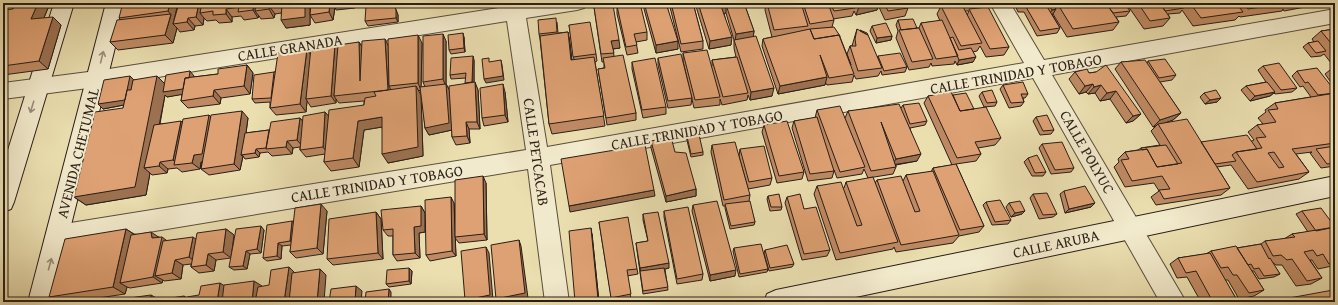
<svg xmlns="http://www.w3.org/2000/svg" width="1338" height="305" font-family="'Gentium Book Plus',serif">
  <rect width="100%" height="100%" fill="#ebdfb0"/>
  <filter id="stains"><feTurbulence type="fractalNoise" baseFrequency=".005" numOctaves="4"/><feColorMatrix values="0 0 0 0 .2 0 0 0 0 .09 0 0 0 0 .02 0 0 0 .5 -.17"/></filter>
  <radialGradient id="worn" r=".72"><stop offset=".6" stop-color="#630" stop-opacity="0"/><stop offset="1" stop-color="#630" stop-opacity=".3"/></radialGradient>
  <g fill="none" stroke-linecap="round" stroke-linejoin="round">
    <!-- street casing -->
    <g stroke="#5a4e3d" stroke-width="2">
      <path id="street" d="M504,3H587L584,8L577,10L526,18L547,147L1024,63L990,3H1010L1044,60L1335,9V23L1052,75L1186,302H1160L1033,78L550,165L569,302H545L528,169L58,247L50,244L46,236L50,228L58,225L526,150L507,21L96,87L3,99V83L96,71L505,7Z"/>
    </g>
    <!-- secondary casing -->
    <g stroke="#291d17" stroke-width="2">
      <path id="secondary" d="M54,3H74L14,202L11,209L3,212V166Z
        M106,3H126L52,302H28Z
        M1335,176V196L832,302H764L767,294L776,290Z"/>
    </g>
    <!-- street -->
    <use href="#street" fill="#f2eacc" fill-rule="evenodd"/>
    <!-- secondary -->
    <use href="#secondary" fill="#f2eacc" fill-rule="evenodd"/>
  </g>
  <!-- wall -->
  <path fill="#bf8a63" stroke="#291d17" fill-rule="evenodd" d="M16,3H64L62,7L48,8L44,18L61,25L48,69L3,75V10L13,9Z
    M179,3H310V11L311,3H363L355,4V8L336,10L335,7L333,20L315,23L310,15V25L286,28L281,13L275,14L274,18L261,19L259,16L258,18L244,20L241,16L232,17V22L219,23L216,20L207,21L204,18L203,25L195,26L194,30L180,32L177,28L173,43L118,50L110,42L120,19L119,18L136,5L176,12Z
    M383,3H414V5L395,7L398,15V22L368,26L365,21Z
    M644,3H666L678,49L656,53L644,9Z
    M669,3H693L703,41V49L681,52Z
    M695,3H744L754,31L753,37L772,96L750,100L748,95L747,100L722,105L720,99V105L694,108L683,61V53L712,66V60L736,57L734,48V40L726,13H724L731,45L709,49Z
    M766,3H906L908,8L905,16L885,20L878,5L877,10L856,15L854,11L852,16L833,19L834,20L832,27L840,36V37L851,65L847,54L850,46H852L857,29L877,58L878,56L907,67L905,72L882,75L881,71L878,76L856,79L854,75L852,82L827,85L825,82V85L778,94L762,46L763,39L772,37L765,10Z
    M913,3H927L926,5L915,7Z
    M941,3H953L952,4L957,3H983L984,4L982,8L1009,47L1004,55L986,57L980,46L977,51L973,52V62L957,65L955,61L954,64L932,66L931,63L929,67L909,70L896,38L898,31L896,25L898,20L917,28H919L921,23L940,21L937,14L941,6L942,5ZM965,11H969L967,15Z
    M1014,3H1124L1130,11L1126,16L1116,17L1119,22L1113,30L1067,37L1053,14H1052L1060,28L1057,33L1037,36L1024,12H1018Z
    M1126,3H1324L1309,5L1308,4L1305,7L1284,11L1283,9L1282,11L1240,17L1239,16L1235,20L1193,26L1182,10L1180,13L1168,14L1170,18L1163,26L1144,29Z
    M617,6L647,32V40L636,42L638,53L627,55L617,14Z
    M594,7L620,48L613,49L614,56L636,113V120L607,125L598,69L604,68V62H602Z
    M557,22L558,33L568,32L572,60H574L569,25L596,54L597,61L595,62L605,126L552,134L549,124L540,39L539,34Z
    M872,26L892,36L891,40L876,43L870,31Z
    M1335,29V68L1324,54L1321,56L1311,57L1303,47L1308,43L1314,42L1312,39L1321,31Z
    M464,37L465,52L451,54L449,50Z
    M446,41V84L450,91L466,83V78L451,79L450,75L474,60V82L478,90L480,129H469L470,143L456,145L452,137V130L429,135L425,128L421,90L418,91L421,95L423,156L388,163L382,127L364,130L359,167L331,171L324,162L325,154L306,157L300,150V147L293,148L292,154L272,156L268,152L260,153L259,157L245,159L243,156L240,170L209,175L201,169L202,162H201L200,169L182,172L177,168L168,169L167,173L152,175L150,173L146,195L86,205L74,197L123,108L124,105L103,109L134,80L164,84L194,76V77L218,74L247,65L253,73L250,94L221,98L220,104L188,108L181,101L182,94L167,97L165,95L160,124L182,123L211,117L248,118L246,133L269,130L300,118L303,121L325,112L328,116L364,105V101L339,103L336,99V103L311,107L307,101L306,112L276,115L270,108V102L255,103L252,99L274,72L335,44L338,48L359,42L362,47L422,43L421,87H425L423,82Z
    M658,58L692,98L691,105L668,108L658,65Z
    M1148,61L1176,75L1172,80L1160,82L1181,113L1173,120L1167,122L1201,142L1252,141L1254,140L1248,132L1257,125L1263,124L1258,118L1266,112L1265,110L1275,103L1311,97L1303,86L1300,87L1292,76L1297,71L1335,91V166L1321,168L1310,153L1312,152L1296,154L1309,172L1299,179L1248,189L1231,165L1217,167L1230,188L1221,195L1156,205L1151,197L1159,191L1154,183L1125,187L1114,167L1119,162L1118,159L1125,152L1138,150L1141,148L1160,145L1151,131L1156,126L1153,127L1115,69L1121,62L1147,63Z
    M632,62L666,107V114L643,118L632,69Z
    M1263,66L1297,88L1292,92L1275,94L1274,93L1270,96L1250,101L1241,90L1246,86L1266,82L1258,70Z
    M1330,70H1335V88L1325,74Z
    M1075,72L1089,73L1096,72L1141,114L1133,121L1126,123L1110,99L1100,101L1095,93L1088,94L1086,92L1079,94L1069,79Z
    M1003,85L1028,94L1025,98H1023L1024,102L1021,106L1009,108L1000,89Z
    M505,92L508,122L484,126L482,118Z
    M982,92L997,102L995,106L984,107L979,96Z
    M1204,93L1217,102L1205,104L1200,97Z
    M953,95L974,109L1001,138L995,145L978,148L981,154L976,161L956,164L984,226L979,232L959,236L953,243L896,252L894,247L893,249L836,260L814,194L817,186L844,188L846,182L875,183L877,180L903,181L906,175L931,172L933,168L952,165L924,103L928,96Z
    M903,105L927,121L925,125L910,128L917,161L896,165V167L893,174L868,178L864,169L862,174L837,178L834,170V171L832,178L808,181L792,128L794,121L815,118L817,110L845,118L848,111L901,108Z
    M1036,117L1054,130L1051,134L1040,135L1033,121Z
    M764,125L804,172L802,179L777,183L762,132Z
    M685,128L703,152V155L691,157L685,132Z
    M651,141L675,152L696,189V196L666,202L651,148Z
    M1042,144L1074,168L1071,172L1051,174L1039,148Z
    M712,145L750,195L749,201L755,222L754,225L730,229L725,208V206H723L711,152Z
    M740,149L772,178L770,185L748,189L739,156Z
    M1028,158L1046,172L1043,176H1032L1024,162Z
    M486,183L487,240L459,243L455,238L456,256L430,261L426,255L454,203L455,225Z
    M1064,191L1095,203L1091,207L1065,213L1060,194Z
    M1033,194L1057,214L1053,217L1039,219L1030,198Z
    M768,196L782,207L781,210L770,211L767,199Z
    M787,197L804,209L830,250L827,256L802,260L785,203Z
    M986,202L1011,220L1008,224L992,225L983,205Z
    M1009,203L1025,211L1022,214L1011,217L1006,207Z
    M693,205L735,276L710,281L692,211Z
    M421,206L425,213V232L419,233L420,258L397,261L393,255V236H388L383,230Z
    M327,211L323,254L296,258L290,252L291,245L282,246L281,259L267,261L263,258L292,221L294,222Z
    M664,211L703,274L702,280L677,284L664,217Z
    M1302,211L1335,227V270L1332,266L1318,269L1312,260H1310L1322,278L1311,284L1296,286L1282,265H1276L1272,262L1280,274L1274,277L1259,279L1254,271H1252L1264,290L1254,296L1239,299L1228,280H1225L1238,302H1201L1187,277L1177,278L1170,264L1178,258L1206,254L1211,251L1237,248L1261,244L1265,241L1284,239L1292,234L1308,232L1296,214Z
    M376,212L381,219L383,259L333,265L327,259Z
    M643,214L669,268L665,269L668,290L643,294L636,243L648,241L643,220Z
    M599,222L637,269L638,274L627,276L631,299L616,302H612Z
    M126,229L134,234L159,237L167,241L196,239L226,229L234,235L231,258L216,260L214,271L199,273L191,267V264L183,265L181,279L164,281L163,280L162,283L130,288L127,287L125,294L72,302H60L49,297Z
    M264,230L261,253L250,254L247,269L234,270L229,267Z
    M592,234L599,302H575Z
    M734,248L768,269L767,272L739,277L733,251Z
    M765,250L794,264L792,267L769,271L764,253Z
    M412,271L411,284L389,287L386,284Z"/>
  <!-- shaded-wall -->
  <path fill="#9b7150" stroke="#291d17" d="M38,3H43L48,8L40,27L31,19Z
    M58,3H64L62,7Z
    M170,3H178L173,24L177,28L173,43L165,35L171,15L168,11Z
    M199,3H208L200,13L204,18L203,25L196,17Z
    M254,3H261L255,11L259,16L258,18L253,10Z
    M280,3H286L285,13L279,5Z
    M305,3H310V25L286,28L281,20Z
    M330,3H335L334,5L335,7L333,20L329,12Z
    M352,3H354L355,4V8Z
    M393,3L398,15V22L396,18Z
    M473,3H487L473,5Z
    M875,3H879L877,10L856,15L859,7Z
    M917,3H927L926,5L915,7Z
    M944,3H953L952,5L943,7Z
    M1040,3H1046L1044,7L1037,8Z
    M726,5V13L720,14L721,6Z
    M269,6L275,14L274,18L269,9Z
    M226,9L232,17V22L226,14Z
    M1056,9L1053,14L1049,15L1052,10Z
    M53,17L61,25L48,69L39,61Z
    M188,18L195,26L194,30L187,22Z
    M754,31L753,39L735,42L736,34Z
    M568,32L570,42L573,70L571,60Z
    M463,33L464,37L465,52L464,48Z
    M443,34L446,41V84L450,91L452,130L429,135L425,128L446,87L443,79Z
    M418,35L422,43L421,90L418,83Z
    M892,36L891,40L876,43L877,38Z
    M732,37L731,45L709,49L710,41Z
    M385,39L389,47V86L391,90H388Z
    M619,40L620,48L612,49L611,41Z
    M678,41V49L656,53V45Z
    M359,42L364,50L360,81Z
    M335,44L339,51L334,96L336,99V103L331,96Z
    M307,49L312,57L306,99L307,101L306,112L300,104Z
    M473,56L474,60V86L472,82Z
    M976,57L973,62L957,65L959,60Z
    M501,60L502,65L504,80L486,83L484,79Z
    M247,65L253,73L250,94L244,86Z
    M190,71L194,76L191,93L167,97L165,95L151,167L144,168L150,173L146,195L86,205L74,197L157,76L167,86Z
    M130,76L134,80L129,104L103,109L98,104Z
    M827,77L825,85L778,94L780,86Z
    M475,82L478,90L480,129L477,122Z
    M503,84L505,92L508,122L505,115Z
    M1093,84L1086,92L1079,94L1085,86Z
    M1101,85L1095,93L1088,94L1094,87Z
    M416,86L421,95L423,156L388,163L382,154Z
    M774,88L772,96L750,100L751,92Z
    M214,90L221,98L220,104L213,96Z
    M1116,91L1110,99L1100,101L1107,93Z
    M1275,92L1270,96L1250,101L1255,96Z
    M1221,98L1217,102L1205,104L1210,100Z
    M242,111L248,118L243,155H241L243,156L240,170L234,164Z
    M325,112L331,119L328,154L323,147Z
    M1181,113L1173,120L1159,125L1158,124L1156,126L1153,127L1160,120Z
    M1141,114L1133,121L1126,123L1133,116Z
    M209,115L216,122L210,161L201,162L200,169L192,163L194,155Z
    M382,117L388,126L364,130L359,167L353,158L358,121Z
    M300,118L306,125L303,147L297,140Z
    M181,121L188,128L178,165L173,160Z
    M466,122L469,129L470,143L467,136Z
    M287,141L293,148L292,154L286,147Z
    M256,149L260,153L259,157L255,153Z
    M921,154L917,161L892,165L896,159Z
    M160,162L168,169L167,173L159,166Z
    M483,176L486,183L487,240L484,234Z
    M696,189V196L666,202V196Z
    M654,190L655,196L570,212L569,206Z
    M451,197L454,203L456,256L452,251Z
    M1095,203L1091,207L1065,213L1069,209Z
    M321,204L327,211L323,254L317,248Z
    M421,206L425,213V232L419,233L420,258L415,253L414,227Z
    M1025,211L1022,214L1011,217L1015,213Z
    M376,212L381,219L383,259L378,253Z
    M292,221L296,224L294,245L290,241Z
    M261,226L264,230L261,253L257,249Z
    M591,228L592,234L599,302L598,299Z
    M126,229L138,237L120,283L127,287L125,294L113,287Z
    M226,229L234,235L231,258L223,252Z
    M151,232L160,238L162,237L170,243L155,276L163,280L162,283L153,277L152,238Z
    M193,237L201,243L197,263L189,257Z
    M519,240L521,246L528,298L509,302H498L496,299Z
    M278,243L282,246L281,259L277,256Z
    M486,247L489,253L493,300L486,302H466L465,300Z
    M246,251L250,254L247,269L243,266Z
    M208,254L216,260L214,271L206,265Z
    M175,260L183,265L181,279L172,273Z
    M669,263V268L641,274L640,268Z
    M289,267L295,273L292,302H284Z
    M409,268L412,271L411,284L409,281Z
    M320,269L326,275L324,302H317Z
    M736,270L735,276L710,281V275Z
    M254,281L262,286L260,302H252Z
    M220,283L228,288L226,302H217Z
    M356,286L362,291L361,302H355Z
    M389,289L391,292V302H388Z
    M151,295L160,300V302H150Z
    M184,296L192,301V302H183Z"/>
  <!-- building -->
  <path fill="#dea173" stroke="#291d17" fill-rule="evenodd" d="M16,3H38L31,19L53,17L39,61L3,66V10L13,9Z
    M137,3H170L168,11L119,18L122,6L136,5Z
    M179,3H199L196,17L188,18L187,22L173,24Z
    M202,3H254L253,10L238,12L239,7L226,9V14L213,15V11L200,13Z
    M256,3H280L279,5L269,6V9L255,11Z
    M282,3H305V17L281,20Z
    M311,3H330L329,12L310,15Z
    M334,3H352L334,5Z
    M383,3H393L396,10V18L365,21L366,6L382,4Z
    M637,3H640L647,32L634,34L637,45L626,47L617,6Z
    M644,3H666L678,41L656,45Z
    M671,3H693L703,41L681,44Z
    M698,3H744L754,31L736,34L726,5L721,6L732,37L710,41Z
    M767,3H801L808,26L774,30Z
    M803,3H828L834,20L810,24Z
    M830,3H853L855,8L834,11Z
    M857,3H875L859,7Z
    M884,3H906L908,8L888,11Z
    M961,3L982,43L961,46L941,6Z
    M962,3H983L984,4L964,7Z
    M1019,3H1037L1038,6L1046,5L1060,28L1040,31L1026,7H1021Z
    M1048,3H1052L1056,9L1052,10Z
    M1057,3H1106L1119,22L1073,29Z
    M1106,3H1124L1130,11L1113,13Z
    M1138,3H1160L1170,18L1150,21Z
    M1160,3H1181L1184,8L1165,11Z
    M1190,3H1236L1243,12L1201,18Z
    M1243,3H1287L1248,9Z
    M1290,3H1308L1289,6L1288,5Z
    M613,5L619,40L611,41L614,53L601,54L594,7Z
    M988,7L1009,47L990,49L969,9Z
    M171,14L165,35L110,42L117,20Z
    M556,18L557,32L539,34L538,20Z
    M913,19L917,28L901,30L898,20Z
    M942,20L958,56L936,59L921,23Z
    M590,22L596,54L573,57L569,25Z
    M886,23L892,36L877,38L872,26Z
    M834,27L840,36L839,35L814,39L810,29Z
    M919,28L933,59L912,62L899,30Z
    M810,29L814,39L839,35L854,74L829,78L820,55L827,77L780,86L763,39Z
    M857,29L868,35L882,68L858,71L850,46H856L855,39Z
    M1335,29V48L1321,31Z
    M860,30L867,33L868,35L860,31Z
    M568,32L571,60L594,57L604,116L549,124L540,36Z
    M463,33L464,48L449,50L448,35Z
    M443,34V79L423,82V36Z
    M418,35V83L389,86L388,39Z
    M756,36L774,88L751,92L734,40Z
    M953,37L959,50L971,48L976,57L959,60L950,38Z
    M385,39L388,90L334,96L338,45L359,42L360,81L362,41Z
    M1318,41L1326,51L1316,53L1308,43Z
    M335,44L331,96L306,99L311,47Z
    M307,49L300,104L270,108L278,53Z
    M707,50L720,97L695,100L683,53Z
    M900,53L907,67L884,71L878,56Z
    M681,54L692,98L668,101L658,58Z
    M623,55L636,113L606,118L598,69L605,68L603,58Z
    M473,56L472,82L465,83L466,73L450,75L451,58Z
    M737,57L748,93L723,97L712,60Z
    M489,58V62L501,60L503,76L484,79L482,59Z
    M655,58L666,107L642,110L632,62Z
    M1165,59L1176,75L1159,78L1148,61Z
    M1145,60L1181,113L1160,120L1121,62Z
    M1279,63L1297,88L1281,90L1263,66Z
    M247,65L244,86L214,90L213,96L181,101L185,78L218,74V69Z
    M1106,65L1141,114L1133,116L1116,91L1107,93L1101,85L1094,87L1093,84L1085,86L1075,72L1087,69L1089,73L1096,72Z
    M1317,68L1335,91V93L1318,95L1308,82L1305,83L1297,71Z
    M1330,70H1335V77Z
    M190,71L189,78H185L183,89L163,92L166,75Z
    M274,72L271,98L252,99L254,75Z
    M130,76L125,100L98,104L104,80Z
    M157,76L135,187L74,197L95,112L123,108L127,90H131L133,80Z
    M475,82L477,122H466L467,136L452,137L449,86Z
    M1023,82L1028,94H1021L1024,102L1011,103L1003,85Z
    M1267,82L1275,92L1255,96L1246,86Z
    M446,84L449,123L425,128L420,87Z
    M503,84L505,115L482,118L480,88Z
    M416,86L418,147L382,154V117L358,121L353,158L324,162L329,110L364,105L365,98L376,96L374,92Z
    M992,90L997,102L987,103L982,92Z
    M1216,90L1221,98L1210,100L1204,93Z
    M951,92L960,111L986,107L1001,138L975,142L981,154L957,158L928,96Z
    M966,93L974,109L960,111L953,95Z
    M1335,93V143L1292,149L1309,172L1257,182L1236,152L1262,148L1256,138L1266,137L1257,125L1276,122L1268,110L1278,109L1275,103ZM1274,152L1284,167L1279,168L1268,153Z
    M919,103L927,121L910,124L903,105Z
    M899,104L921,154L896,159L881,122L896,167L871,171L848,111Z
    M840,106L865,167L840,172L817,110Z
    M242,111L234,164L201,169L211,115Z
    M325,112L323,147L300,150L303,116Z
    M209,115L202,154L194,155L192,163L174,165L183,119Z
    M1047,115L1054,130L1043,131L1036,117Z
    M817,117L834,171L810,174L794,121Z
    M300,118L297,140L287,141L286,147L266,149L271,122Z
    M1187,119L1230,188L1164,199L1159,190L1170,189L1162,176L1132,181L1121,160L1129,159L1125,152L1147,149L1157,167L1182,163L1158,124Z
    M181,121L173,160L160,162L159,166L144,168L154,125Z
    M787,121L804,172L779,176L764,125Z
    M697,126L703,152L691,154L685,128Z
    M269,130L266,148L256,149L255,153L241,155L245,133Z
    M1247,135L1257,149L1236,152L1232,155L1236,161L1215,164L1201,142Z
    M671,137L675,152L686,153L696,189L666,196L651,141Z
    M735,142L750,195L724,200L712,145Z
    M1062,142L1074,168L1055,170L1042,144Z
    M645,145L654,190L569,206L561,159Z
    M1166,145L1178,164L1157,167L1147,149L1142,150L1141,148Z
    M764,146L772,178L749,182L740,149Z
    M1335,146V163L1327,164L1316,149Z
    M1037,155L1046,172L1035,173L1028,158Z
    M956,164L984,226L960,230L933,168Z
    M933,171L959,235L901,245L877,180L901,176L915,212L920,211L906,175Z
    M483,176L484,234L455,237V180Z
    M873,177L898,242L840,253L817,186L841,182L857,226L862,225L846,182Z
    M1085,186L1095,203L1069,209L1064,191Z
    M1047,193L1057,214L1043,215L1033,194Z
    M779,194L782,207H771L768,196Z
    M800,194L804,209L816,207L830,250L804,254L787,197Z
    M451,197L452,251L426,255L425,200Z
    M1000,200L1011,220L995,222L986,202Z
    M717,201L736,270L710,275L693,205Z
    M750,201L755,222L731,226L725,204Z
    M1020,201L1025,211L1015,213L1009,203Z
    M321,204L317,248L290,252L295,208Z
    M421,206V226L414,227L415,253L393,255V229L383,230L381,210Z
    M688,207L703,274L677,279L664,211Z
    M1321,208L1335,227L1316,231L1302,211Z
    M376,212L378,253L327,259L329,219Z
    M658,212L669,263L640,268L636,243L648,241L643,214Z
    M628,217L637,269L627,270L631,294L611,298L599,222Z
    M292,221L290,241L278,243L277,256L263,258L267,225Z
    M261,226L257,249L246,251L243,266L229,267L236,229Z
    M1335,227V262L1329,264L1323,254L1317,256L1313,250L1304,252L1322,278L1307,281L1292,259L1287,260L1281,255L1273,256L1265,241L1295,237L1292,234Z
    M591,228L598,299L575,302L569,231Z
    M126,229L113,287L49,297L65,239Z
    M226,229L223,252L208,254L206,265L191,267L197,233Z
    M151,232L152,238L162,237L153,277L120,283L131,235Z
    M193,237L189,257L175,260L172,273L155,276L163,241Z
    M519,240L525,293L496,299L491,245Z
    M761,244L768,269L740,274L734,248Z
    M1261,244L1269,259L1270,258L1280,274L1264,276L1259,268L1254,269L1251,264L1248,265L1237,248Z
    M787,245L794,264L770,268L765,250Z
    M1236,246L1264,290L1249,293L1237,275H1233L1228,267L1221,268L1211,251Z
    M486,247L490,295L465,300L461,251Z
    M1210,253L1238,302H1213L1196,271L1186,273L1178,258Z
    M289,267L284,302H255L258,287L269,285L271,270Z
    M409,268V281L386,284L387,270Z
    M664,268L668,287L643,291L640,271Z
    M320,269L317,302H289L292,273Z
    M254,281L252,302H222L224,285Z
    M220,283L217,302H186L187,297L199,295L201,286Z
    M356,286L355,302H329L331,289Z
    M389,289L388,302H365L366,292Z
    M1333,290L1335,293V302H1274L1273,301Z
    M151,295L150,302H115V300Z
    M184,296L183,302H152V301Z"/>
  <!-- one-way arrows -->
  <defs><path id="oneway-shaft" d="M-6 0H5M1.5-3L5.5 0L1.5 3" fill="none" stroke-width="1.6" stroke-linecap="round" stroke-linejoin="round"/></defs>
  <g stroke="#988e7b">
    <use href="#oneway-shaft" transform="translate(102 57) rotate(-76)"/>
    <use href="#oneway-shaft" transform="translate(32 107) rotate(107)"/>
    <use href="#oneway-shaft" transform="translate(50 264) rotate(-75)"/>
  </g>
  <g text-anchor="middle" stroke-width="4" stroke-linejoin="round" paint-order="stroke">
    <!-- street labels -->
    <g font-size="15" fill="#291d17" stroke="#f2eacc">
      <text transform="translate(290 48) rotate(-9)" y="5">CALLE GRANADA</text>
      <text transform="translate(1016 74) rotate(-10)" y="5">CALLE TRINIDAD Y TOBAGO</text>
      <text transform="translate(697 130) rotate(-10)" y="5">CALLE TRINIDAD Y TOBAGO</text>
      <text transform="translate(536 152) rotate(82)" y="5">CALLE PETCACAB</text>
      <text transform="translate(1087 152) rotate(60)" y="5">CALLE POLYUC</text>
      <text transform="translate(78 153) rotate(-76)" y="5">AVENIDA CHETUMAL</text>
      <text transform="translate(377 184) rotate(-9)" y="5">CALLE TRINIDAD Y TOBAGO</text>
      <text transform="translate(1056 244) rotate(-12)" y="5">CALLE ARUBA</text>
    </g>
  </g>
  <!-- margin -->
  <rect width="1338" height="305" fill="none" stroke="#ebdfb0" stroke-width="16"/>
  <rect x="4" y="4" width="1330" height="297" fill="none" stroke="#291d17" stroke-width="2"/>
  <rect x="8" y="8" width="1322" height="289" fill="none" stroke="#291d17"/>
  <rect width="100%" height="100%" filter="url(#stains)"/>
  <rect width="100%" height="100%" fill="url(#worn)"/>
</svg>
